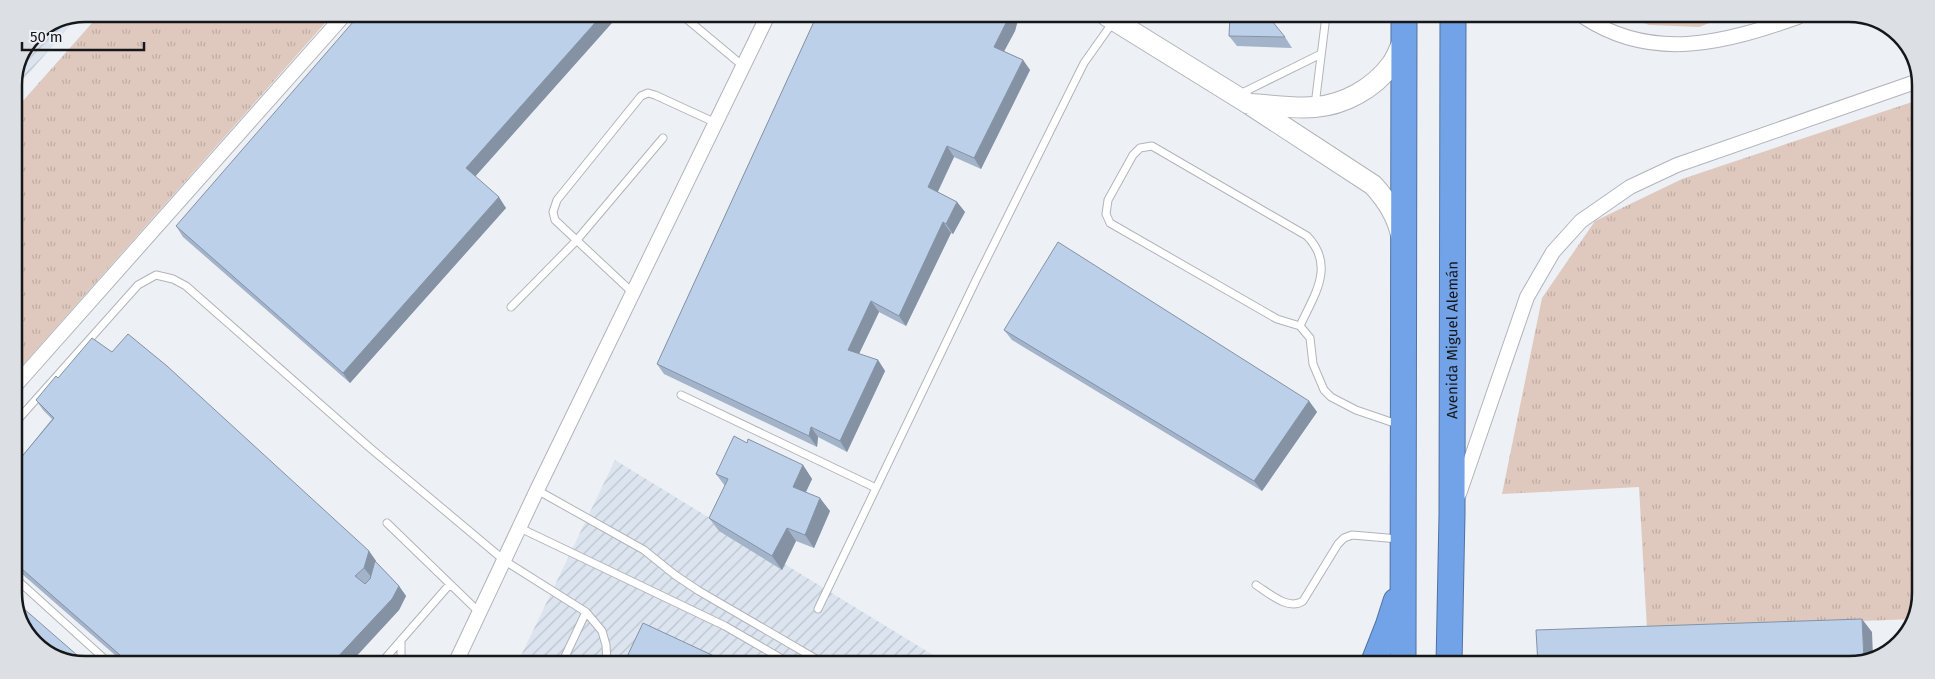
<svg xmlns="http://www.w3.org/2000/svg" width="1935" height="679" font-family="'Fira Sans',sans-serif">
  <defs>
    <pattern id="industrial-furrows" width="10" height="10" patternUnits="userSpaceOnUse" patternTransform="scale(1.25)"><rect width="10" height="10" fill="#dce4ef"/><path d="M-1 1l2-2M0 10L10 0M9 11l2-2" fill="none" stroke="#bcc3cc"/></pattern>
    <pattern id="grass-tufts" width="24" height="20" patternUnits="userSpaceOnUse" patternTransform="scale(1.25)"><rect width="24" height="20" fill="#dfc9bf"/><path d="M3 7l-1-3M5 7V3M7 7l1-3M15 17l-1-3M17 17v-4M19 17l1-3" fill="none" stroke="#bfaca4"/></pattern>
  </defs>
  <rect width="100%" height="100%" fill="#edf0f5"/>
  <!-- industrial -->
  <path fill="url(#industrial-furrows)" d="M77,18L14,90V81L35,35Z
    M615,460L946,663L518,662Z"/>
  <!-- grass -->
  <path fill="url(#grass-tufts)" d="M100,14H333L14,375V111Z
    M1627,17H1725L1699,27L1649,25Z
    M1921,99L1918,616L1915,619L1647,629L1639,487L1502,494L1542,298L1595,221L1682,179Z"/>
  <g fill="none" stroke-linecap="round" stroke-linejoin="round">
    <!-- lane casing -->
    <g stroke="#b1b4b9" stroke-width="9">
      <path id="lane" d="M682,15L743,66
        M1238,95L1321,54
        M1315,105L1326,16
        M633,293L555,220L553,212L557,200L641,96L648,93L655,95L716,123
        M511,307L576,241L663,138
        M1300,326C1314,295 1336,266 1307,236L1152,146L1140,148L1133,155L1108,200L1106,214L1110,223L1277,319L1300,326L1310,338L1313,364L1324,390L1331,397L1356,410L1400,425
        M681,395L876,488
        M14,424L138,285L156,275L173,279L186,286L369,447L505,561L586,612L602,631L606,645L607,663
        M537,490L644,550L675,575L699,591L823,663
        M387,523L480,613
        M520,528L725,626L789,663
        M14,577L108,662
        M1256,585C1269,593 1288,611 1303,601L1338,544L1344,538L1352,535L1399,539
        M818,609L976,280L1084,63L1113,22
        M401,640V662
        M382,662L450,584
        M562,663L586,612"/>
    </g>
    <!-- street casing -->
    <g stroke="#b1b4b9" stroke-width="16">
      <path id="street" d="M1584,17C1654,63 1726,42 1798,17
        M14,387L345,14
        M1459,494L1527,297L1553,252L1581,221L1630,187L1677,165L1921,80
        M456,662L537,490L768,15"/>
    </g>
    <!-- secondary casing -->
    <g stroke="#b1b4b9" stroke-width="22">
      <path id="secondary" d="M1107,16L1249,104L1373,185C1386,199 1397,216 1401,235
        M1249,104C1271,105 1294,109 1315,107C1344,105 1374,88 1391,65C1397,57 1400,48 1403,40"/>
    </g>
    <!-- highway casing -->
    <g stroke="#5272a0" stroke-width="27">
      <g id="highway">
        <path d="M1373,664L1388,626L1396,601"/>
        <path d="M1403,664L1404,17"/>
        <path id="s1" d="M1449,664L1452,514L1453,17"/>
      </g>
    </g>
    <!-- lane -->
    <use href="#lane" stroke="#fff" stroke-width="7"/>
    <!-- street -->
    <use href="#street" stroke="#fff" stroke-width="14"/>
    <!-- secondary -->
    <use href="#secondary" stroke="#fff" stroke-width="20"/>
    <!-- highway -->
    <use href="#highway" stroke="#72a3e9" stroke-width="25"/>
  </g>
  <!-- wall -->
  <path fill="#a3b3c9" d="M619,15L475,176L506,208L350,383L183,237L176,226Z
    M817,15L1019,16L1015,31L1004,51L1023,60L1030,70L981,169L954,157L938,192L957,202L965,212L953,234L951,233L906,326L879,312L859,354L878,360L885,371L847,452L818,437L817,447L664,374L657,364Z
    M1229,36L1285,37L1292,48L1237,46Z
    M1004,330L1309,401L1317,412L1262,491L1012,340Z
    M36,400L369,551L376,561V562L399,586L406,596L399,610L351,662H123L14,567V466L52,419L43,410Z
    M803,465L812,479L806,492L830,511L814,548L796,541L782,570L719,531L709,518L725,486L716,474Z"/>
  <!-- shaded-wall -->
  <path fill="#8492a4" d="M602,15H619L473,179L466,168Z
    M1009,16H1019L1015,31L1001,57L994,47Z
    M1023,60L1030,70L981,169L974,158Z
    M947,146L954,157L935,197L928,187Z
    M499,197L506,208L350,383L343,373Z
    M957,202L965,212L953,234L946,224Z
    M943,222L951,233L906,326L899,316Z
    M871,301L879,312L856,360L848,350Z
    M878,360L885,371L847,452L840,441Z
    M1309,401L1317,412L1262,491L1254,481Z
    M811,427L818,437L817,447L809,436Z
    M803,465L812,479L802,500L793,487Z
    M820,498L830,511L814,548L805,535Z
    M787,528L796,541L782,570L772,556Z
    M369,551L376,561L372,578L364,568Z
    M399,586L406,596L399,610L351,662H333Z
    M1862,619L1872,632L1873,657L1864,660Z"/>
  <!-- building -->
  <path fill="#bdd0ea" stroke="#8492a4" d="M360,14L602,15L466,168L499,197L343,373L176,226Z
    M817,15L1009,16L1007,21L994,47L1023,60L974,158L947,146L928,187L957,202L946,224L943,222L899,316L871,301L848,350L878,360L840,441L811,427L809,436L657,364Z
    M1230,16H1268L1285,37L1229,36Z
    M1058,242L1309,401L1254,481L1004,330Z
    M128,334L167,366L369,551L364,568L355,576L365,584L370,579L375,561L399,586L392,599L333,662H128L14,562V466L54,418L36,400L56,376L58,378L92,338L112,352Z
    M734,436L747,443L748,439L803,465L793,487L820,498L805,535L787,528L772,556L709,518L728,479L716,474Z
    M15,601L85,662H63L29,637Z
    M1862,619L1864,660L1849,665H1538L1536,630Z
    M643,623L729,663H624Z"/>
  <g text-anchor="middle" stroke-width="4" stroke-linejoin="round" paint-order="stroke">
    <!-- street labels -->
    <g font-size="15" fill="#161719" stroke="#edf0f5">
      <text dy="5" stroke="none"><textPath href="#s1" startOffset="324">Avenida Miguel Alemán</textPath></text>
    </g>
  </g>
  <!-- crop -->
  <path d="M0 0H1935V679H0ZM85 22H1849A63 63 0 0 1 1912 85V593A63 63 0 0 1 1849 656H85A63 63 0 0 1 22 593V85A63 63 0 0 1 85 22Z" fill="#dcdfe3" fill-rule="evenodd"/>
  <path fill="none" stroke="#161719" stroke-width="2.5" d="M85 22H1849A63 63 0 0 1 1912 85V593A63 63 0 0 1 1849 656H85A63 63 0 0 1 22 593V85A63 63 0 0 1 85 22Z"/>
  <!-- scale -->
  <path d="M22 42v8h122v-8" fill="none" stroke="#161719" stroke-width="2.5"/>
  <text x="30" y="42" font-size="15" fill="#161719" stroke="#edf0f5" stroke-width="4" paint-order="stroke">50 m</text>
</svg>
